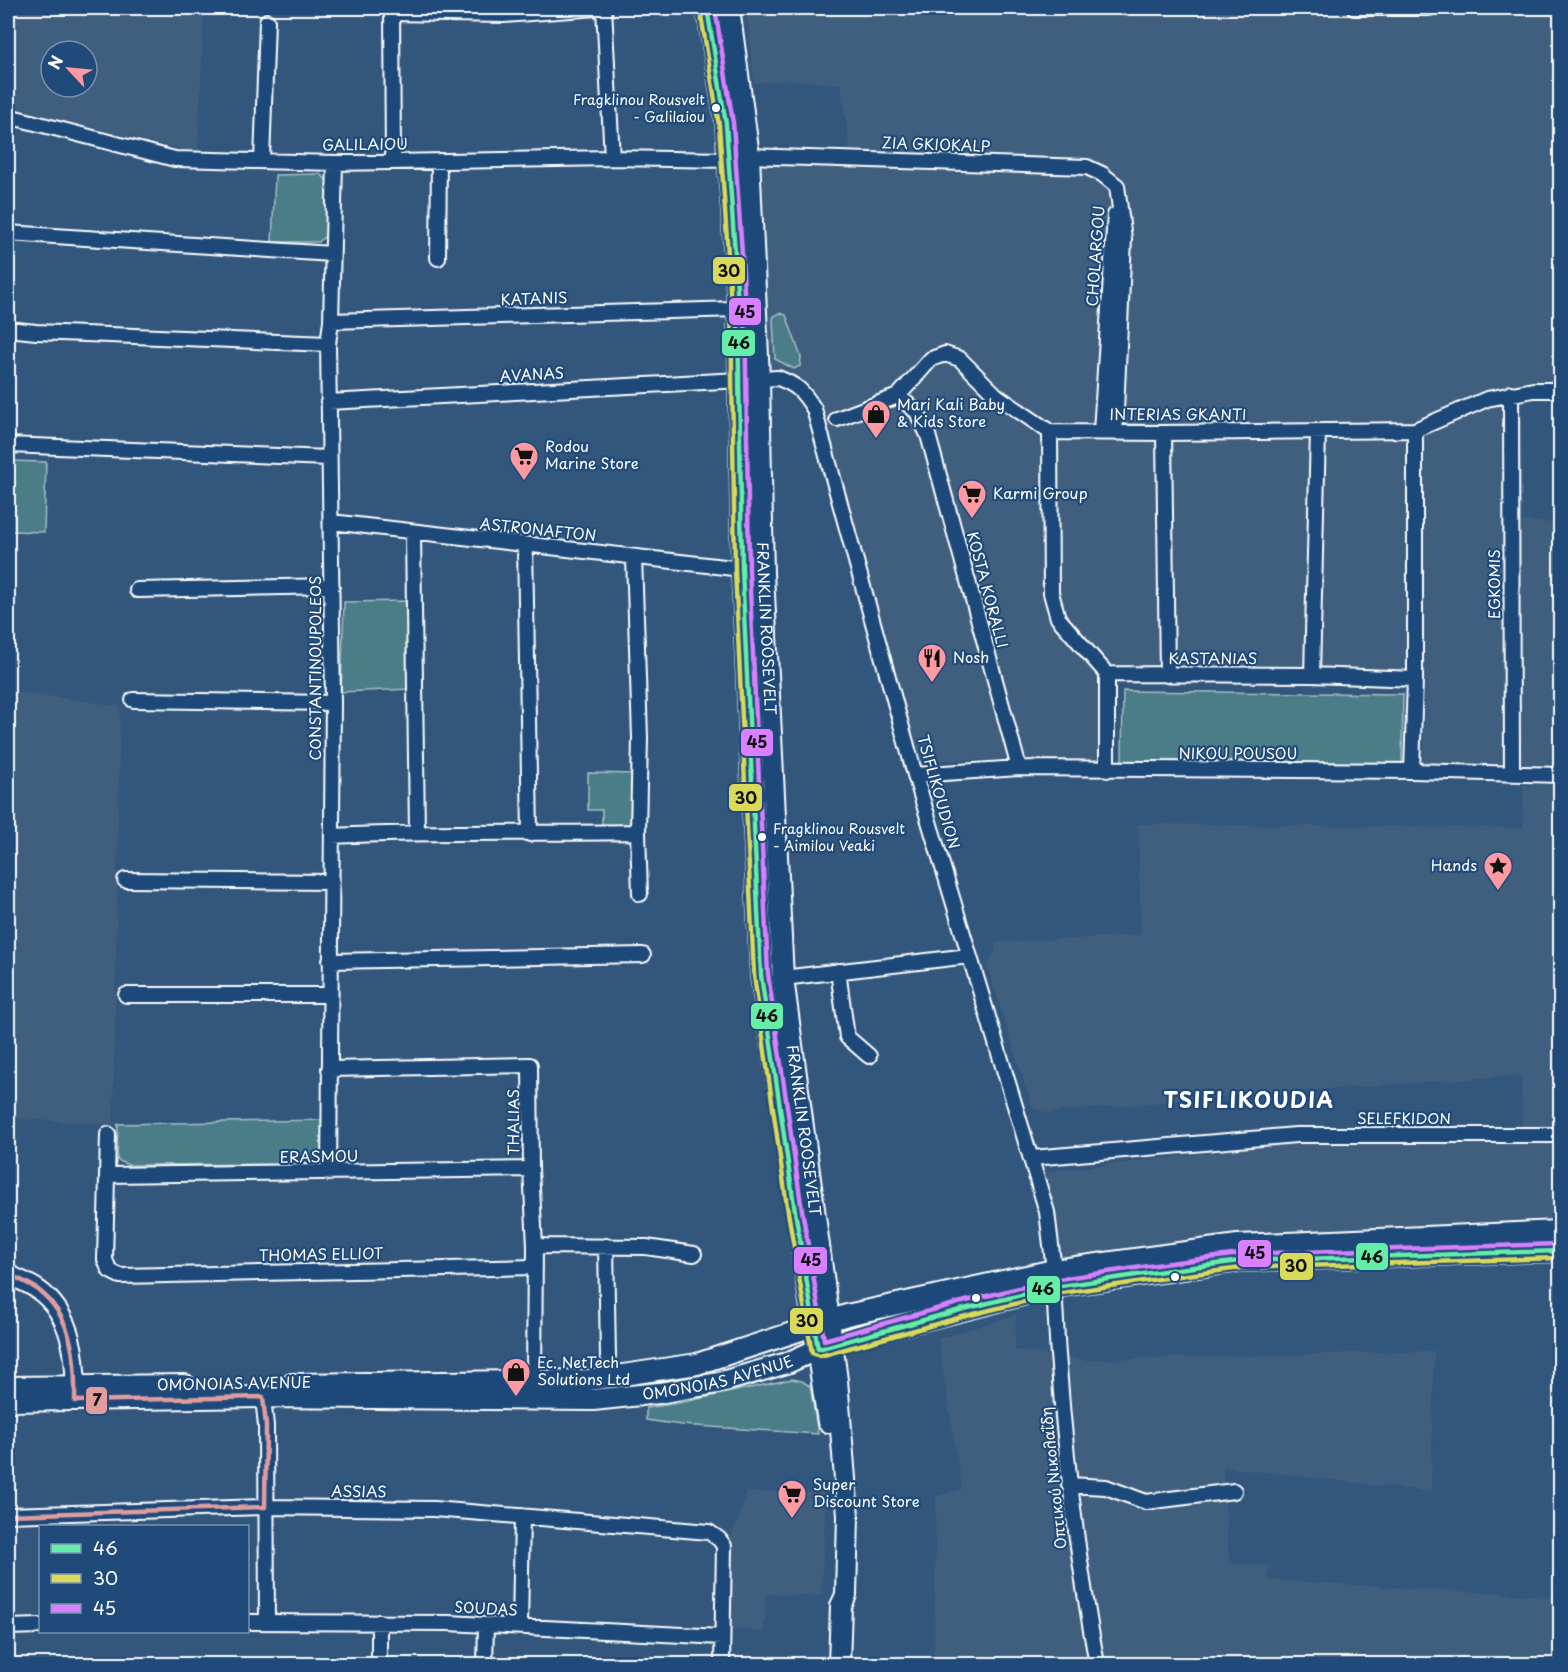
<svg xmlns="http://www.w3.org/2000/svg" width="1568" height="1672" font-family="'Playpen Sans',sans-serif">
  <rect width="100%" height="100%" fill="#33567d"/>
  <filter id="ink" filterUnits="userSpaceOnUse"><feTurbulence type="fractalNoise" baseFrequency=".0167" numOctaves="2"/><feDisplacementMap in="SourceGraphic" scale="12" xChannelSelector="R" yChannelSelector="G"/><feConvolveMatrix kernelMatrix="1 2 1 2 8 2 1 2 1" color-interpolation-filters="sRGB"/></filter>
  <g filter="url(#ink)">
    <!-- built -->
    <path fill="#415f7f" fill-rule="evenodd" d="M8,8H204L198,153L8,107ZM51,51H87V87H51Z
      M744,8H1560V392L1522,404V521L1560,523V765L1423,763L1426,682L1101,678V760H919L811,385L767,366L756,165L852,166L841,84L788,80L754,83L748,23Z
      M8,691L120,706L113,1125L8,1118Z
      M1560,784V1223L1061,1262L1045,1172L1292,1143L1522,1141L1521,1075L1182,1100L1046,1113L1032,1107L987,965L995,954V943L1141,935L1138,824L1523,828V785Z
      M1016,1315L1015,1350L1085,1360L1434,1351L1431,1492L1223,1467L1229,1563L1269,1566L1268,1580L1560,1597V1664H934L936,1496L962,1489L938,1339Z
      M747,1492H826L821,1596L766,1594L764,1631L730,1630L732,1576L729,1539L739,1520Z"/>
    <!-- green -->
    <path fill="#4c7d88" stroke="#a6bec4" stroke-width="1.5" d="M320,174L330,183L329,232L319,242H272L275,175Z
      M780,313L786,315L801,357L800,366L794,369L775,359L773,320L774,316Z
      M8,461L46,462L44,532L8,531Z
      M409,601L411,689L341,692L344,602Z
      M1123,691L1403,694L1402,764L1122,761Z
      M588,773L636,774C636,786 638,823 626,828C619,830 609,829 602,829V810H588Z
      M323,1120V1152L311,1164L128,1165L117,1160L118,1124Z
      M792,1379L802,1381L810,1386L818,1434L681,1425L646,1420V1408L684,1402Z"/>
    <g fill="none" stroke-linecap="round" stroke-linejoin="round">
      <!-- minor casing -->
      <g stroke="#fff" stroke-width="18">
        <path id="minor" d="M392,8L393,160
          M604,8L612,158
          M1354,8H1429
          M392,13L504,15L597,8
          M8,116L175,159L335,163L612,158L729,160
          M749,156L1087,167L1102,174L1117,186
          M262,161L267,21
          M8,233L332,254
          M438,258L439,161
          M331,321L738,309
          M8,329L36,332L328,344
          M1511,393L1512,774
          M898,396L917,412L928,435L1019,768
          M328,402L778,378C797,385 803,391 814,409L915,775L1047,1212L1054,1270
          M837,419L898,396L931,359L945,354L960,359L997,396L1050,432L1164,433L1415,430L1487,399L1533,390H1560
          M1050,432L1051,593L1058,618L1107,674
          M1101,432L1115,215
          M1115,432L1124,239L1117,186
          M1164,433L1167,675
          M8,445L328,458
          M331,522L742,569
          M413,533L417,832
          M525,545L530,834
          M634,557L640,738L638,832L640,894
          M137,590L332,586
          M1312,675L1318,431
          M133,700L333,703
          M1107,770V674L1312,675L1415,679
          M1412,771L1415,679V430
          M915,775L1019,768L1412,771L1560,775
          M332,836C434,831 536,834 638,832
          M125,880L332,882
          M330,961L643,955
          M838,971L847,1037L869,1056
          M783,978L969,956
          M126,995H329
          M329,1069L530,1065L531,1169L535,1246L534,1381
          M108,1134L105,1260L110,1271L120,1276L535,1267
          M1032,1158L1296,1135H1560
          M329,1173L333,703L328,344L331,321L335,163
          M108,1175L531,1169
          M535,1246L646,1247L694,1254
          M606,1246L608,1356
          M1054,1287C1060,1414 1074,1540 1097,1664
          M263,1397L266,1426L267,1622
          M1069,1485L1106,1487L1146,1502L1234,1491
          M8,1515L265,1507L434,1509L709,1532L719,1539L724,1546L722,1664
          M248,1622L448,1623L722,1637
          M8,1627L40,1626
          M520,1627L522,1516
          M379,1664V1622
          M485,1664L486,1626"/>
      </g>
      <!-- tertiary casing -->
      <g stroke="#fff" stroke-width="22">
        <path id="tertiary" d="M8,1274C17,1279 28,1283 37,1289C73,1314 77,1360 75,1401"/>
      </g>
      <!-- secondary casing -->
      <g stroke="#fff" stroke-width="24">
        <g id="secondary">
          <path d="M707,8L726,124L735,254L738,309L742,569L761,975L828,1422"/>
          <path id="s1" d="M729,8L749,156L759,379L763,573L783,978L837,1380L848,1516L846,1595L841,1606L839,1664"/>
          <path d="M292,1384L589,1380L697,1364L847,1315L1054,1270L1238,1245L1560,1231"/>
          <path d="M8,1387L185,1385"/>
          <path id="s2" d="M8,1401L263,1397L593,1400L659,1393L718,1383L787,1363L818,1349L856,1337L1054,1287L1240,1261L1560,1251"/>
        </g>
      </g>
      <!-- minor -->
      <use href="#minor" stroke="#1f4a7a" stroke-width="14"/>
      <!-- tertiary -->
      <use href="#tertiary" stroke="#1f4a7a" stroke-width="18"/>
      <!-- secondary -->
      <use href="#secondary" stroke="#1f4a7a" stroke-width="20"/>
      <!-- bus-1 casing -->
      <g stroke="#1f4a7a" stroke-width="9">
        <path id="bus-1" d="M707,8L726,124L735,254L738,309L742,569L761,975L794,1205L818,1349
          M818,1349L960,1310L1054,1287L1171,1270L1240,1261L1560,1251"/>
      </g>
      <!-- bus-2 casing -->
      <g stroke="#1f4a7a" stroke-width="9">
        <path id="bus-2" d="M700,9L719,125L728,254L731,309L735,569L754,975L787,1206L812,1353L820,1356L962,1317L1055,1294L1172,1277L1241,1268L1560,1258"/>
      </g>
      <!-- bus-3 casing -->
      <g stroke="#1f4a7a" stroke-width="9">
        <path id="bus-3" d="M715,8L733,123L742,254L745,309L749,569L768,974L801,1204L824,1340L958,1303L1052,1280L1170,1263L1240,1254L1560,1244"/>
      </g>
      <!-- bus-4 casing -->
      <g stroke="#1f4a7a" stroke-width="9">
        <path id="bus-4" d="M8,1274C18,1279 29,1283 37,1289C73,1316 76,1359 75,1401L263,1397L266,1426L265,1507L8,1515"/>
      </g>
      <!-- bus-1 -->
      <use href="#bus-1" stroke="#66eda8" stroke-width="4.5"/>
      <!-- bus-2 -->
      <use href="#bus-2" stroke="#d9d95a" stroke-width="4.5"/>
      <!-- bus-3 -->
      <use href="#bus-3" stroke="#d880ff" stroke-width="4.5"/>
      <!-- bus-4 -->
      <use href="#bus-4" stroke="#e19d9d" stroke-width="4.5"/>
    </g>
  </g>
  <!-- icons -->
  <defs>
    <g id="shop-pin" transform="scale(1.5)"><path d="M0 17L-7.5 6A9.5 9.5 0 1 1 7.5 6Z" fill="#ff9aa2" stroke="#1f4a7a"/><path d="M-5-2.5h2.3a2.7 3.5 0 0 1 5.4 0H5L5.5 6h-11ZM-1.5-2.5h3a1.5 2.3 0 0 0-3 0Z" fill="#111"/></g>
    <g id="supermarket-pin" transform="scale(1.5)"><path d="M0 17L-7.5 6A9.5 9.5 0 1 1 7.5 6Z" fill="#ff9aa2" stroke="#1f4a7a"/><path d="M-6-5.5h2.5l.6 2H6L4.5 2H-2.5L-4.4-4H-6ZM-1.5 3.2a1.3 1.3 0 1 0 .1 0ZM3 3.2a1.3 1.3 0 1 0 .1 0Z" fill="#111"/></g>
    <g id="restaurant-pin" transform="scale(1.5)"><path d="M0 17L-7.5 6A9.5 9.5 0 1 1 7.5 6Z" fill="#ff9aa2" stroke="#1f4a7a"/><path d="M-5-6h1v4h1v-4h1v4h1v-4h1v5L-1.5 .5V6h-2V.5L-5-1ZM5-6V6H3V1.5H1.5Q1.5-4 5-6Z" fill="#111"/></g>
    <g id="sight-pin" transform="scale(1.5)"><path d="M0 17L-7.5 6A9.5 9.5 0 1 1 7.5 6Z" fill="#ff9aa2" stroke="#1f4a7a"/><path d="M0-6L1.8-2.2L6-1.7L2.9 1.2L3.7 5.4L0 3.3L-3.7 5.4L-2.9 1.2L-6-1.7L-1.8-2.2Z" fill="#111"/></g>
  </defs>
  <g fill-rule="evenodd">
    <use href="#shop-pin" x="876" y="414"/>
    <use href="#supermarket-pin" x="524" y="456"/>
    <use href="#supermarket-pin" x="972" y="494"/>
    <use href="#restaurant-pin" x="932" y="658"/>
    <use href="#sight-pin" x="1498" y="866"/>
    <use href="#shop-pin" x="516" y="1372"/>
    <use href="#supermarket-pin" x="792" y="1494"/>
  </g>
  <!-- markers -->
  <g fill="#fff" stroke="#1f4a7a" stroke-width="2">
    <circle cx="716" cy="108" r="5"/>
    <circle cx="762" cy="837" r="5"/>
    <circle cx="1175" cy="1277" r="5"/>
    <circle cx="976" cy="1298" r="5"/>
  </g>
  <g text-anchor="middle" stroke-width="4.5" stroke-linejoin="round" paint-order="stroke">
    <!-- bus labels -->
    <g font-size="14" fill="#fff" stroke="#1f4a7a" text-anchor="end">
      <text x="705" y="105">Fragklinou Rousvelt<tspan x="705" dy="17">- Galilaiou</tspan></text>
      <text x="773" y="834" text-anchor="start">Fragklinou Rousvelt<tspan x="773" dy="17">- Aimilou Veaki</tspan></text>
    </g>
    <!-- street labels -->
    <g font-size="15" fill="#fff" stroke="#1f4a7a">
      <text transform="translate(365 145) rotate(-1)" y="5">GALILAIOU</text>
      <text transform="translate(936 145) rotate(2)" y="5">ZIA GKIOKALP</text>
      <text transform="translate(1096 256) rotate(-86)" y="5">CHOLARGOU</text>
      <text transform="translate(534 299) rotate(-2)" y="5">KATANIS</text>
      <text transform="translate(532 375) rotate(-3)" y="5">AVANAS</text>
      <text x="1178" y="420">INTERIAS GKANTI</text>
      <text transform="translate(538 530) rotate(6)" y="5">ASTRONAFTON</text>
      <text transform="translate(1495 584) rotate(-90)" y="5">EGKOMIS</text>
      <text transform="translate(987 590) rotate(75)" y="5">KOSTA KORALLI</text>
      <text dy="5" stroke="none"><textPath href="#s1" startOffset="622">FRANKLIN ROOSEVELT</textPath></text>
      <text x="1213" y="664">KASTANIAS</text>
      <text transform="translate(316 668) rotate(-90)" y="5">CONSTANTINOUPOLEOS</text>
      <text x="1238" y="759">NIKOU POUSOU</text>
      <text transform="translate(938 792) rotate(74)" y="5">TSIFLIKOUDION</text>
      <text x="1404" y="1124">SELEFKIDON</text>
      <text transform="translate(514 1122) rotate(-90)" y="5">THALIAS</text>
      <text dy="5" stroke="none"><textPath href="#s1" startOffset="1126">FRANKLIN ROOSEVELT</textPath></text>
      <text transform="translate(319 1157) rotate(-1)" y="5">ERASMOU</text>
      <text transform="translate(321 1255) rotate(-1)" y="5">THOMAS ELLIOT</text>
      <text dy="5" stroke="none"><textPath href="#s2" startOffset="712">OMONOIAS AVENUE</textPath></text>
      <text transform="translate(234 1384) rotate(-1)" y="5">OMONOIAS AVENUE</text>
      <text transform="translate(1054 1478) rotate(-96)" y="5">Οπτικού Νικολαΐδη</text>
      <text transform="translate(359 1492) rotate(1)" y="5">ASSIAS</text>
      <text transform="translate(486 1609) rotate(3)" y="5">SOUDAS</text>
    </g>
    <!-- poi labels -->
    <g font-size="15" fill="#fff" stroke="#1f4a7a" text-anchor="start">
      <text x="897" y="410">Mari Kali Baby<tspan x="897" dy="17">&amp; Kids Store</tspan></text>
      <text x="545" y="452">Rodou<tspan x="545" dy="17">Marine Store</tspan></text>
      <text x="993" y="499">Karmi Group</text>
      <text x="953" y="663">Nosh</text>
      <text x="1477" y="871" text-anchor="end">Hands</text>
      <text x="537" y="1368">Ec. NetTech<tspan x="537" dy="17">Solutions Ltd</tspan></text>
      <text x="813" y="1490">Super<tspan x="813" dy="17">Discount Store</tspan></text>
    </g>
    <!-- district labels -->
    <g font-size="21" font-weight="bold" letter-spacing="1.5" fill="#fff" stroke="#1f4a7a">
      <text x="1249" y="1108">TSIFLIKOUDIA</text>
    </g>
  </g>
  <g stroke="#1f4a7a" stroke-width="2">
    <rect x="712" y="256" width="34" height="29" rx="6" fill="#d9d95a"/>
    <rect x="728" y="297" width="34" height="29" rx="6" fill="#d880ff"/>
    <rect x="721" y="329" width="35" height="28" rx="6" fill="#66eda8"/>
    <rect x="740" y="728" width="34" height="29" rx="6" fill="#d880ff"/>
    <rect x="728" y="783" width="35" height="29" rx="6" fill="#d9d95a"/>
    <rect x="750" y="1002" width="34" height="28" rx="6" fill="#66eda8"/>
    <rect x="1237" y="1239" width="35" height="29" rx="6" fill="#d880ff"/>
    <rect x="1355" y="1242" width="34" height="29" rx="6" fill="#66eda8"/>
    <rect x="793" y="1246" width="35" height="29" rx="6" fill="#d880ff"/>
    <rect x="1279" y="1252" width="35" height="29" rx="6" fill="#d9d95a"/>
    <rect x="1026" y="1275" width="35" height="29" rx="6" fill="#66eda8"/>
    <rect x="789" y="1307" width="35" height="28" rx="6" fill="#d9d95a"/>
    <rect x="85" y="1386" width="23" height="29" rx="6" fill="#e19d9d"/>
  </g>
  <g font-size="16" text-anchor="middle" font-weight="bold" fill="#111">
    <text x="729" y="277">30</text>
    <text x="745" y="318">45</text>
    <text x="739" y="349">46</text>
    <text x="757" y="748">45</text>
    <text x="746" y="804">30</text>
    <text x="767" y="1022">46</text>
    <text x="1255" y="1259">45</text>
    <text x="1372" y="1263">46</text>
    <text x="811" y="1266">45</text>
    <text x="1296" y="1272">30</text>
    <text x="1043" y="1295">46</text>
    <text x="807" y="1327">30</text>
    <text x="97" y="1406">7</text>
  </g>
  <!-- margin -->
  <rect width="1568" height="1672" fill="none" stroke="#1f4a7a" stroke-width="30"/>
  <rect x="15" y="15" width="1538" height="1642" fill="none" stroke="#fff" stroke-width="2" filter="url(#ink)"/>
  <!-- legend -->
  <rect x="39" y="1525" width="210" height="108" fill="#1f4a7a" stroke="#7992af" stroke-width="1.5"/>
  <rect x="51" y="1544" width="30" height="9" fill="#66eda8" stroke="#7992af" stroke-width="1.5"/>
  <text x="93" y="1555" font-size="18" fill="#ffffff">46</text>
  <rect x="51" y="1574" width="30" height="9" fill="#d9d95a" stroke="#7992af" stroke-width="1.5"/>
  <text x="93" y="1585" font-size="18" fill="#ffffff">30</text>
  <rect x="51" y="1604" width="30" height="9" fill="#d880ff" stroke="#7992af" stroke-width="1.5"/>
  <text x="93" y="1615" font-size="18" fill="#ffffff">45</text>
  <!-- north arrow -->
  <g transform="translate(69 69) rotate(296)"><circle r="28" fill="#1f4a7a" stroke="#7992af" stroke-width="1.5"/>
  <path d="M0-4.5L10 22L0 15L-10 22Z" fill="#ff9aa2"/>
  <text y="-9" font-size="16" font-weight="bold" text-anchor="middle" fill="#ffffff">N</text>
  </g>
</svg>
